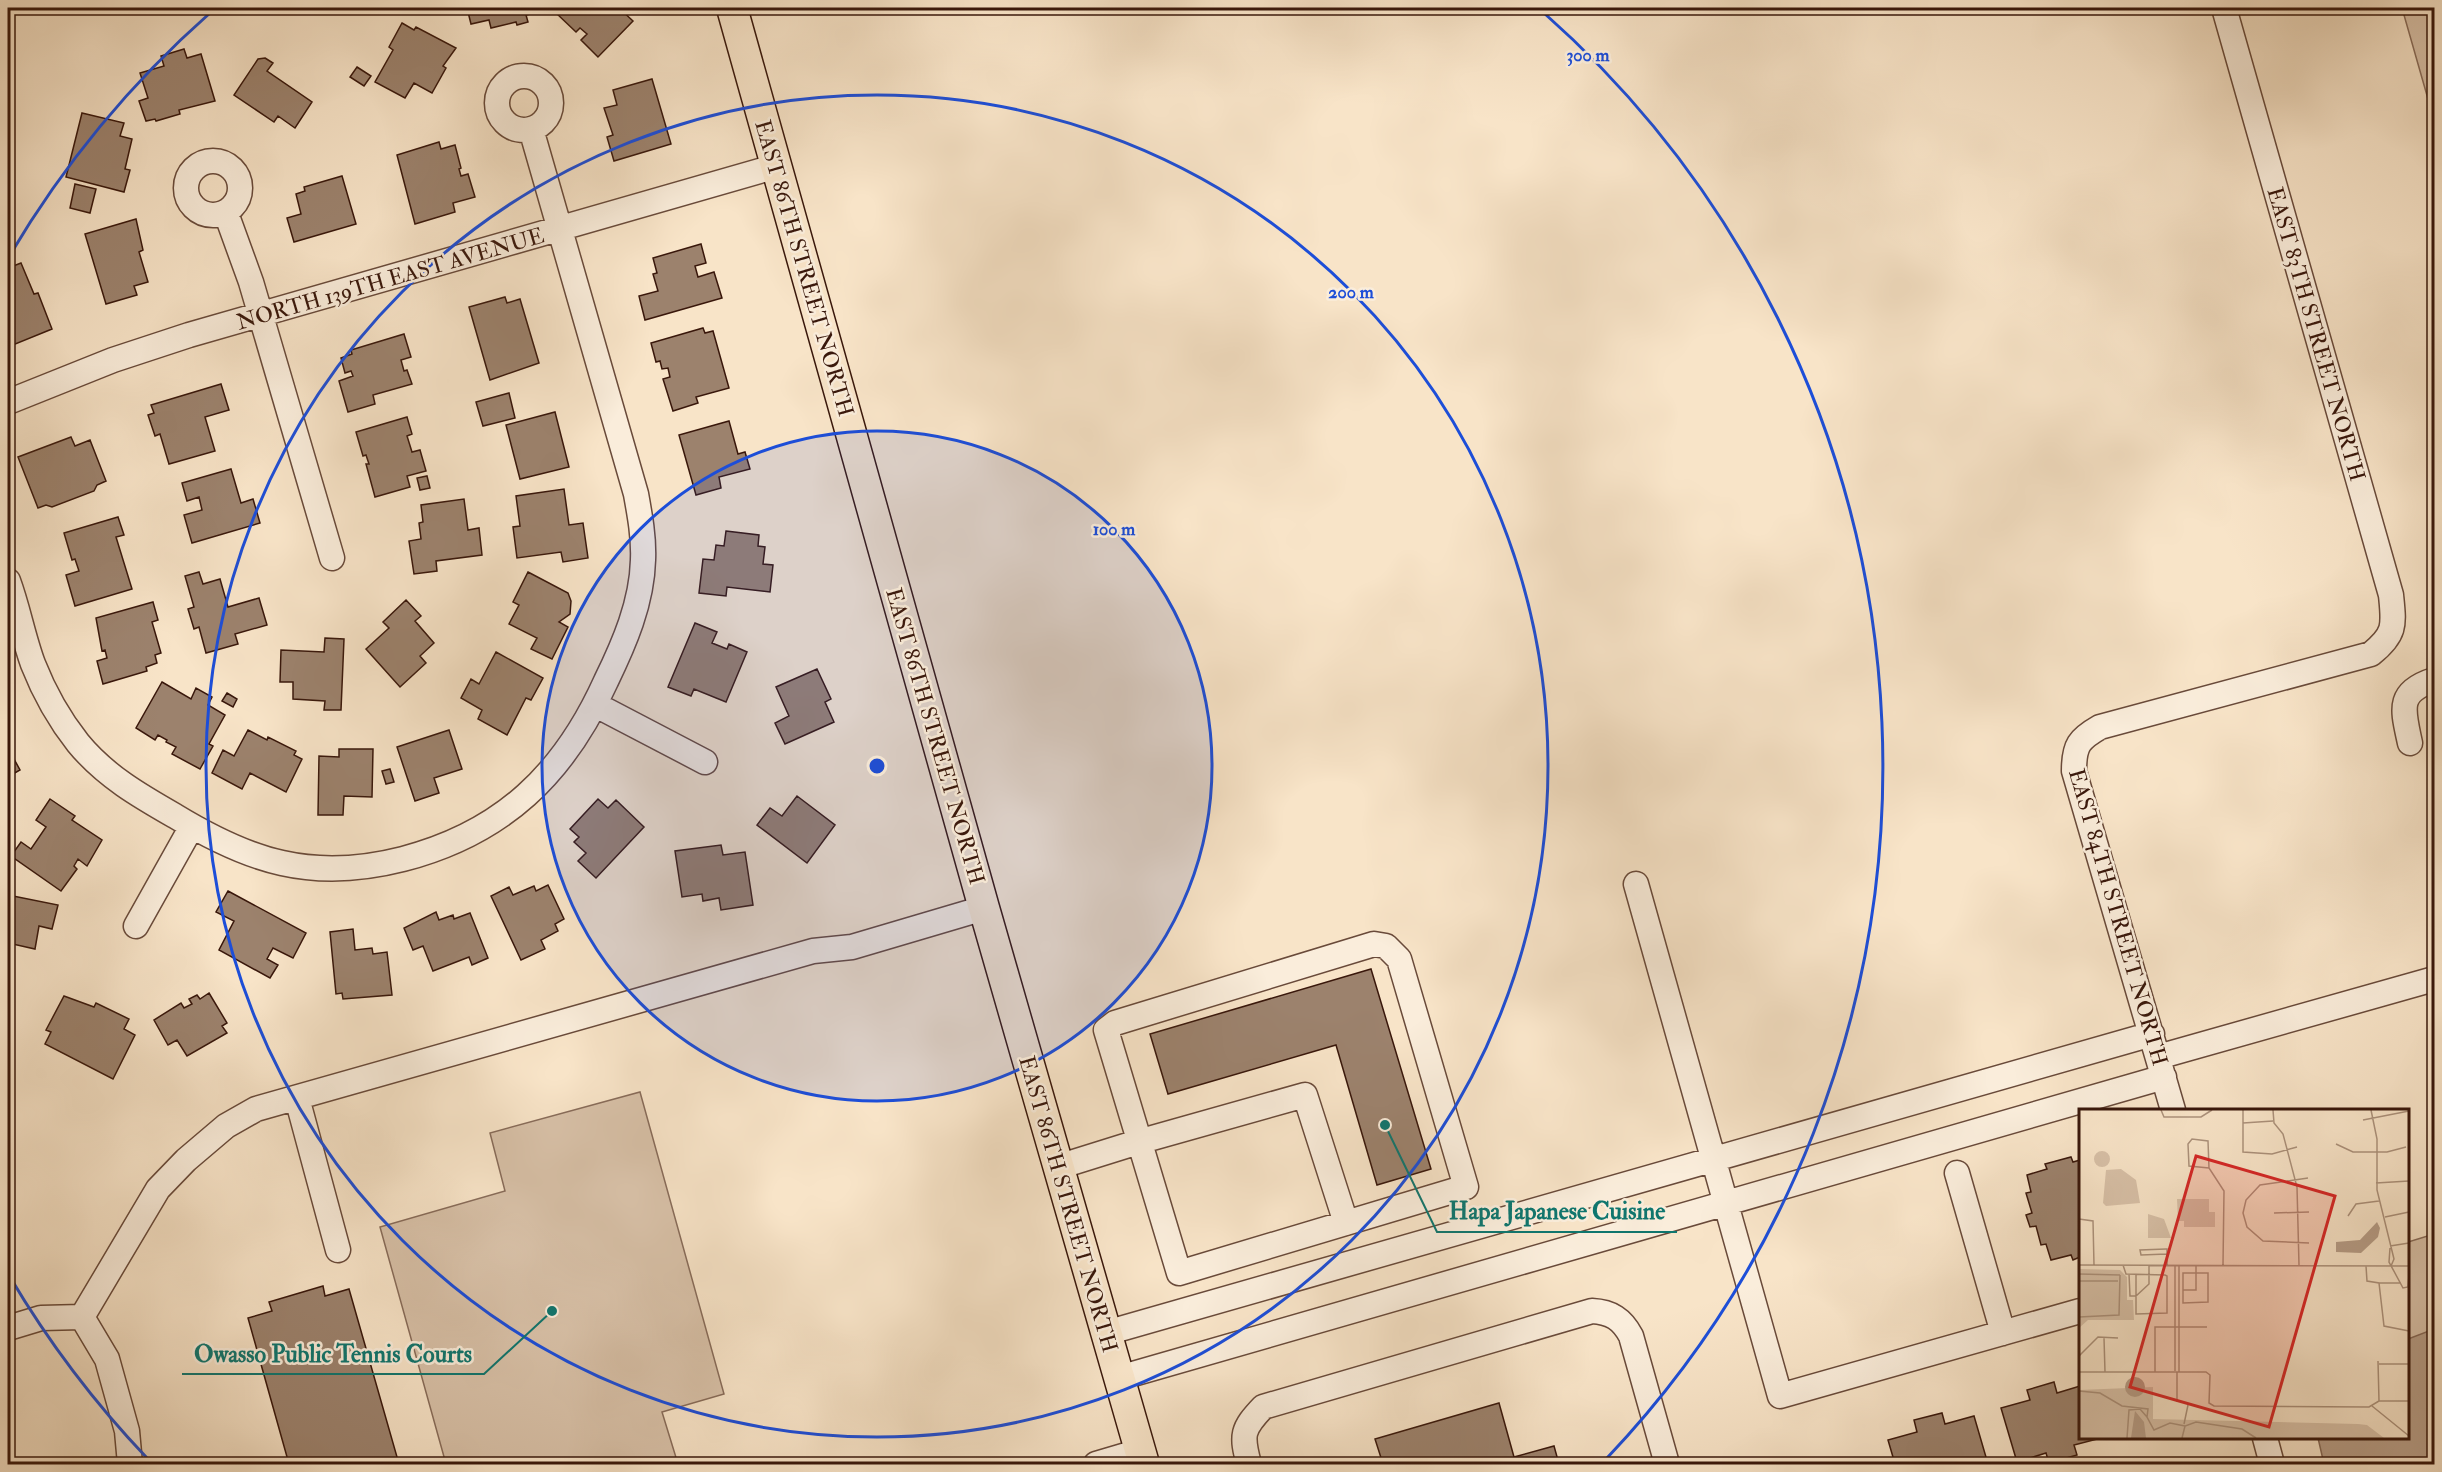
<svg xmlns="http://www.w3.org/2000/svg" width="2442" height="1472" font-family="'IM FELL Double Pica',serif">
  <rect width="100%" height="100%" fill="#f8e4c8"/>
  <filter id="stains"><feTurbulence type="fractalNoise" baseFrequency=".00333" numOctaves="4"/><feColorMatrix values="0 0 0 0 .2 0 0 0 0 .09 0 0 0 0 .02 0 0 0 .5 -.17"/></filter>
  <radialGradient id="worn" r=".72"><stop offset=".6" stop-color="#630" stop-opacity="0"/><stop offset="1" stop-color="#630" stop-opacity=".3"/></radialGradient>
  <!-- green -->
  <path fill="#d8c1a8" stroke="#886c5a" stroke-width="1.5" d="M2402,8H2434V120Z
    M640,1092L724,1394L662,1412L678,1464H446L380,1227L505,1191L490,1133Z
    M2434,1234V1418L2408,1359V1242Z"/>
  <!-- water -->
  <path fill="#b79e88" stroke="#856856" stroke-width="1.5" d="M2434,1329V1464H2324L2318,1438H2408V1339Z"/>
  <!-- building -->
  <path fill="#9c826d" stroke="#39170b" stroke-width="1.5" d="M467,8H538L539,12L526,15L528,22L517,25L516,22L491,28L489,20L471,24Z
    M559,8H619L633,21L598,57L581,40L587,34L580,28L576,32L555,12Z
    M402,23L414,30L416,27L456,48L443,66L446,68L432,93L414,83L405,98L375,82L393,50L389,47Z
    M184,49L187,58L201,54L215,101L179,110L180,114L156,121L155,119L146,121L139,101L148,98L140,73L164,66L161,56Z
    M265,58L273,63L267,71L312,102L295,128L278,116L274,122L234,95L258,59Z
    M357,67L371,76L364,86L350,77Z
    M652,79L671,144L614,161L607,137L613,135L604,108L617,105L613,90Z
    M82,113L124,123L120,136L132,139L125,169L130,170L124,192L66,177Z
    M439,142L441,149L455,145L461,168L459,169L461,176L468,174L475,197L453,203L455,212L415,224L397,155Z
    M342,176L356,224L294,242L287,218L301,214L296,194L305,191L304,187Z
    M75,184L96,189L90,213L70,208Z
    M136,219L143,250L139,252L148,282L134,286L137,295L106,304L85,234Z
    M701,244L706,263L695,266L698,277L714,272L722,298L645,320L639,296L658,291L653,274L657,273L653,258Z
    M21,263L34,294L38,293L52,329L8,347V268Z
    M505,297L507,303L520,299L539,363L490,380L469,307Z
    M703,328L705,333L713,331L729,388L696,397L698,403L673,411L663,379L670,377L668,368L662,369L660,361L656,362L651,343Z
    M404,334L411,357L401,360L404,371L407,370L412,384L373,395L375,404L348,412L339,381L353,376L351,371L345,373L341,358L352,354L351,350Z
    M221,384L229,410L205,417L215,451L169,464L160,434L155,436L148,415L154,413L151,405Z
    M509,393L515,418L483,426L476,402Z
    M555,412L569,467L520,479L506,425Z
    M407,417L412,434L407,436L412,452L420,450L426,471L407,476L410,487L375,497L366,464H369L366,455L363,456L356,432Z
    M729,421L738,454L745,452L750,469L719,477L721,488L696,495L679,435Z
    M71,437L75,446L90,440L106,481L97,485L94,491L52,507L46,505L38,508L18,457Z
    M231,469L241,503L253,499L260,523L192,543L184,515L202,510L199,497L187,501L182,483Z
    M427,476L430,488L420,490L417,478Z
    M564,489L569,525L583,523L588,558L563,562L561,552L517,558L513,527L520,526L516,496Z
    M464,499L468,530L479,528L482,555L436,561L437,571L414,574L409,541L421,539L419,523L423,522L421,505Z
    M118,517L124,535L116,537L132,589L75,606L66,575L79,571L75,559L72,560L64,533Z
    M726,531L759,535L758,546L765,547L763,564L773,565L770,592L727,587L726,596L699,593L703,559L714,560L716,545L724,546Z
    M199,572L203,584L220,579L228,607L259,598L267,625L235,634L238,644L206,653L199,627L194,629L188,609L194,607L185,576Z
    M528,572L568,593L571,601L570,614L559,622L568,627L552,659L531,649L537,638L509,624L519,605L513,602Z
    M406,600L421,616L415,621L434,643L420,656L426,663L400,687L366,649L389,628L383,622Z
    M153,602L158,620L152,622L161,653L155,655L157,663L146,667L147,671L103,684L97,661L107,658L105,650L102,651L96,618Z
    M695,623L717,632L712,643L727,649L729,644L747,652L726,702L694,689L691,696L668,687Z
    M325,638L344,639L341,710H324L325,701L293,699V682H280L281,650L324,652Z
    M496,652L543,678L531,700L526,698L507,735L478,719L482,710L461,698L471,679L479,684Z
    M817,669L831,699L825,702L834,722L785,744L775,723L789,716L776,687Z
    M162,682L191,699L196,688L212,697L208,705L225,715L209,744L213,746L200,769L172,754L176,747L166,742L167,740L158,735L155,740L136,728Z
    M227,693L237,699L233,707L222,701Z
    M248,730L267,740L268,737L296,751L294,755L302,759L286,792L250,773L242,789L212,773L223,750L234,756Z
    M449,730L462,769L434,778L439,793L415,801L397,747Z
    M8,740L11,746L8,748L20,770L8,777Z
    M339,749H373L372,797L344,796L343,815H318L319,756L339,757Z
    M390,769L394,782L386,784L382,771Z
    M797,796L835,825L807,863L757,825L770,808L782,816Z
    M50,799L75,816L72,820L102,840L87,866L78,859L74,866L77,869L61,891L11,856L21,842L31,849L46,827L36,820Z
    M598,799L608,808L616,800L644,827L596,878L578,861L586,853L574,842L579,837L570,829Z
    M721,845L723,855L745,852L753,905L721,910L719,898L703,901L702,894L682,897L675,851Z
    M548,885L564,919L555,924L558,931L541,940L545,949L521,960L491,896L509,887L513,895L534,886L536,891Z
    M228,891L306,933L293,958L273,948L267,959L278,965L270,978L219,950L234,921L216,912Z
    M8,895L58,905L52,929L39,926L35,949L8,943Z
    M436,912L439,920L453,915L454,919L470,913L488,958L472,965L469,957L433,971L423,946L413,950L404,928Z
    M353,929L355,950L372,948L373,954L387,952L392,995L343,999L342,993L336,994L330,932Z
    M1371,969L1431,1169L1377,1185L1336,1045L1168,1094L1150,1034Z
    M209,993L227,1023L222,1026L227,1033L187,1056L177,1040L168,1045L154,1020L181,1003L184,1008L192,1004L189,999L197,995L200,999Z
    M64,996L94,1007L96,1003L129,1019L124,1029L135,1035L113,1079L45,1044L51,1032L46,1030Z
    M2071,1157L2073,1162L2080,1160V1257L2073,1260L2071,1255L2051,1260L2046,1244L2041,1245L2036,1226L2030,1227L2026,1215L2032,1213L2026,1193L2031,1192L2027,1175L2047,1169L2045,1164Z
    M323,1286L325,1296L349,1289L399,1464H289L248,1318L272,1311L269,1302Z
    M2054,1382L2057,1393L2080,1386V1438H2101L2074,1445L2077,1455L2049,1463L2046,1453L2017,1462L2001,1408L2030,1400L2027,1390Z
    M1499,1403L1514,1457L1554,1446L1559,1464H1383L1375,1439Z
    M1942,1413L1945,1424L1974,1416L1988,1464H1895L1888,1440L1917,1432L1914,1420Z"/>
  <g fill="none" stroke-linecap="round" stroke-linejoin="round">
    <!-- minor casing -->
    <g stroke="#694a3a" stroke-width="27">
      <path id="minor" d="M497 103a27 27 0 1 1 54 0a27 27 0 1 1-54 0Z
        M186 188a27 27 0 1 1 54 0a27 27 0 1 1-54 0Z
        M226,213L251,282L332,558
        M8,402L113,360L189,335L777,166
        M8,581C18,608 23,637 33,664C44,692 59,719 78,743C105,776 140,796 175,816C208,836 245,855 282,863C322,872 364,869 403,859C503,833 564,774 606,681C624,644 642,603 643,560C644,538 640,516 636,494L531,129
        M596,705L705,762
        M2410,743C2403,710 2396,692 2434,680
        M1636,884L1780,1396L2080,1311
        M136,926L192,826
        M1374,944L1386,946L1399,959L1466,1187L1179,1273L1106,1030L1115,1023Z
        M2158,1057L2434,979
        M297,1098L338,1250
        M2173,1110L2074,771C2074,745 2079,739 2100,727L2371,654C2396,634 2394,625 2391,595L2224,8
        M1058,1167L1138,1142L1305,1095L1346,1223
        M1957,1173L2003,1333
        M82,1317L158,1189L186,1160L226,1126L256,1109L813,951L852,947L984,908
        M82,1317L107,1359L127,1431L130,1464
        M8,1328L41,1318L82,1317
        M1106,1333L2152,1034
        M1119,1378L2164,1077
        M2265,1438L2272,1464
        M1096,1464L1140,1451
        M1249,1464C1241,1435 1242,1429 1263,1407L1592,1311C1611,1312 1622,1319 1631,1336L1667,1464"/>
    </g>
    <!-- major casing -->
    <g stroke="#39170b" stroke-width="33">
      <path id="major" d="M732,8L984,908L1144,1464"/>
    </g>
    <!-- minor -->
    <use href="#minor" stroke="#faeddb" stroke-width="24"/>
    <!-- major -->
    <use href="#major" stroke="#f8e4c8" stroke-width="30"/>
  </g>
  <!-- distance rings -->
  <circle cx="877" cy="766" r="335" fill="#1d4ed8" fill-opacity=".12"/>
  <g fill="none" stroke="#1d4ed8" stroke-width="3">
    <circle cx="877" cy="766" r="335"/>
    <circle cx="877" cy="766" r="671"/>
    <path d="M147 1458A1006 1006 0 0 1 10 1277M10 255A1006 1006 0 0 1 210 13M1544 13A1006 1006 0 0 1 1607 1458"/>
  </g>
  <g text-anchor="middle" stroke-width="5" stroke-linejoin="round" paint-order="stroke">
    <!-- street labels -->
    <g font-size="22" fill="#39170b" stroke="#faeddb">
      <text transform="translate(805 268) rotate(74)" y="8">EAST 86TH STREET NORTH</text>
      <text transform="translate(390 278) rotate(-16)" y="8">NORTH 139TH EAST AVENUE</text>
      <text transform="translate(2317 334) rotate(74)" y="8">EAST 83TH STREET NORTH</text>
      <text transform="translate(936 736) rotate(74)" y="8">EAST 86TH STREET NORTH</text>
      <text transform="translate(2119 917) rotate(74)" y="8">EAST 84TH STREET NORTH</text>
      <text transform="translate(1069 1204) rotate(74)" y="8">EAST 86TH STREET NORTH</text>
    </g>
  </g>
  <!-- overview -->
  <g transform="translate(2079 1109)">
    <rect width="330" height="330" fill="#f8e4c8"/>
    <path d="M15 50a8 8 0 1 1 16 0a8 8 0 1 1-16 0ZM42,60L57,71L61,94L27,97L24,94L27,61ZM98,90H130V103H136V118H105V112H99ZM69,105L85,110L92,129H69ZM0,160L41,161L48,168V191H54L55,211H9L0,219ZM74,278V310L279,315L288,316L305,329H0V281Z" fill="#d8c1a8"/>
    <path d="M298,113L301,119L299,128L282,144L257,143V133L281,131ZM46 278a10 10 0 1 1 20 0a10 10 0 1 1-20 0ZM56,302L65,313L67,329H52Z" fill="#b79e88"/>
    <path fill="none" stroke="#ac927c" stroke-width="1.5" d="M82,1L85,8H122L133,1M164,1V43L193,45L218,38M194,1L195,14L204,25L218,78L220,156M292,1L298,30V81L315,150L312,157M284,11L330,2M164,14L194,12M257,35L274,43H308L327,38M130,59L110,57L109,35L113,30L129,32L130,59L145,82L144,156M229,69L181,76L167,91L164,104L168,118L184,132L230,134M297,74L330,72M195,104L230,103M269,107L277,95L300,92M306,108L330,103M0,110L14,112L15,156M311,137L330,134M311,139L310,153L324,179L329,178L330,166M88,145L62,146L61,141L87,140H88V156M0,156L330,157M44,156L47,165L86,166L88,167V204L57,205V165M96,156V262M100,157V263M287,157L288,172L300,174L305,217L330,222M104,164H129V193L104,194ZM0,165L41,166M50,165L51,187H57L70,175V156M0,172H39M300,174H322M104,181H117V156M0,208L40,206L41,166M25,229L26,263M0,247L19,228L39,229M299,252L300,292M300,255H330M0,263H127L131,266L130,294L135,297L290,298L300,292M76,263V218H128M0,282L21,284L43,297L69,300L68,308L75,321L91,314L106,317M300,292H330M98,293V263M293,297L330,327M105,315L109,296M48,329L50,301L61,300L68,308M103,329L106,317L117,313L163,320L177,329"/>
    <path fill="#d62828" fill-opacity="0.15" stroke="#d62828" stroke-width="3" d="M117,47L256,87L190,318L51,278Z"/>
    <rect width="330" height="330" fill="none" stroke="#39170b" stroke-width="3"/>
  </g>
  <circle cx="877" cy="766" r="9" fill="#1d4ed8" stroke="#faeddb" stroke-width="3"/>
  <g font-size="18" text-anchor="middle" font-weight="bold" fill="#1d4ed8" stroke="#faeddb" stroke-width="5" stroke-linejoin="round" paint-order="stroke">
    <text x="1588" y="61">300 m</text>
    <text x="1351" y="298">200 m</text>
    <text x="1114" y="535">100 m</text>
  </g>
  <!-- callouts -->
  <path fill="none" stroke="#0f766e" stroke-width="2" d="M1385 1125L1437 1232H1677M552 1311L484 1374H182"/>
  <g fill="#0f766e" stroke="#faeddb" stroke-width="2">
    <circle cx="1385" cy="1125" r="6"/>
    <circle cx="552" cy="1311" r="6"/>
  </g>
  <g font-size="24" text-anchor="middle" font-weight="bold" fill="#0f766e" stroke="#faeddb" stroke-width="5" stroke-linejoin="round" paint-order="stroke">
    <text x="1557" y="1219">Hapa Japanese Cuisine</text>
    <text x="333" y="1362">Owasso Public Tennis Courts</text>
  </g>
  <!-- margin -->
  <rect width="2442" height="1472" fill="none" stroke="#f8e4c8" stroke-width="30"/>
  <rect x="9" y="9" width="2424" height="1454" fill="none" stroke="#39170b" stroke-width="3"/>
  <rect x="15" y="15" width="2412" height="1442" fill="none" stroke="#39170b" stroke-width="1.5"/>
  <rect width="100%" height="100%" filter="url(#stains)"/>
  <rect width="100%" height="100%" fill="url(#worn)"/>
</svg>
